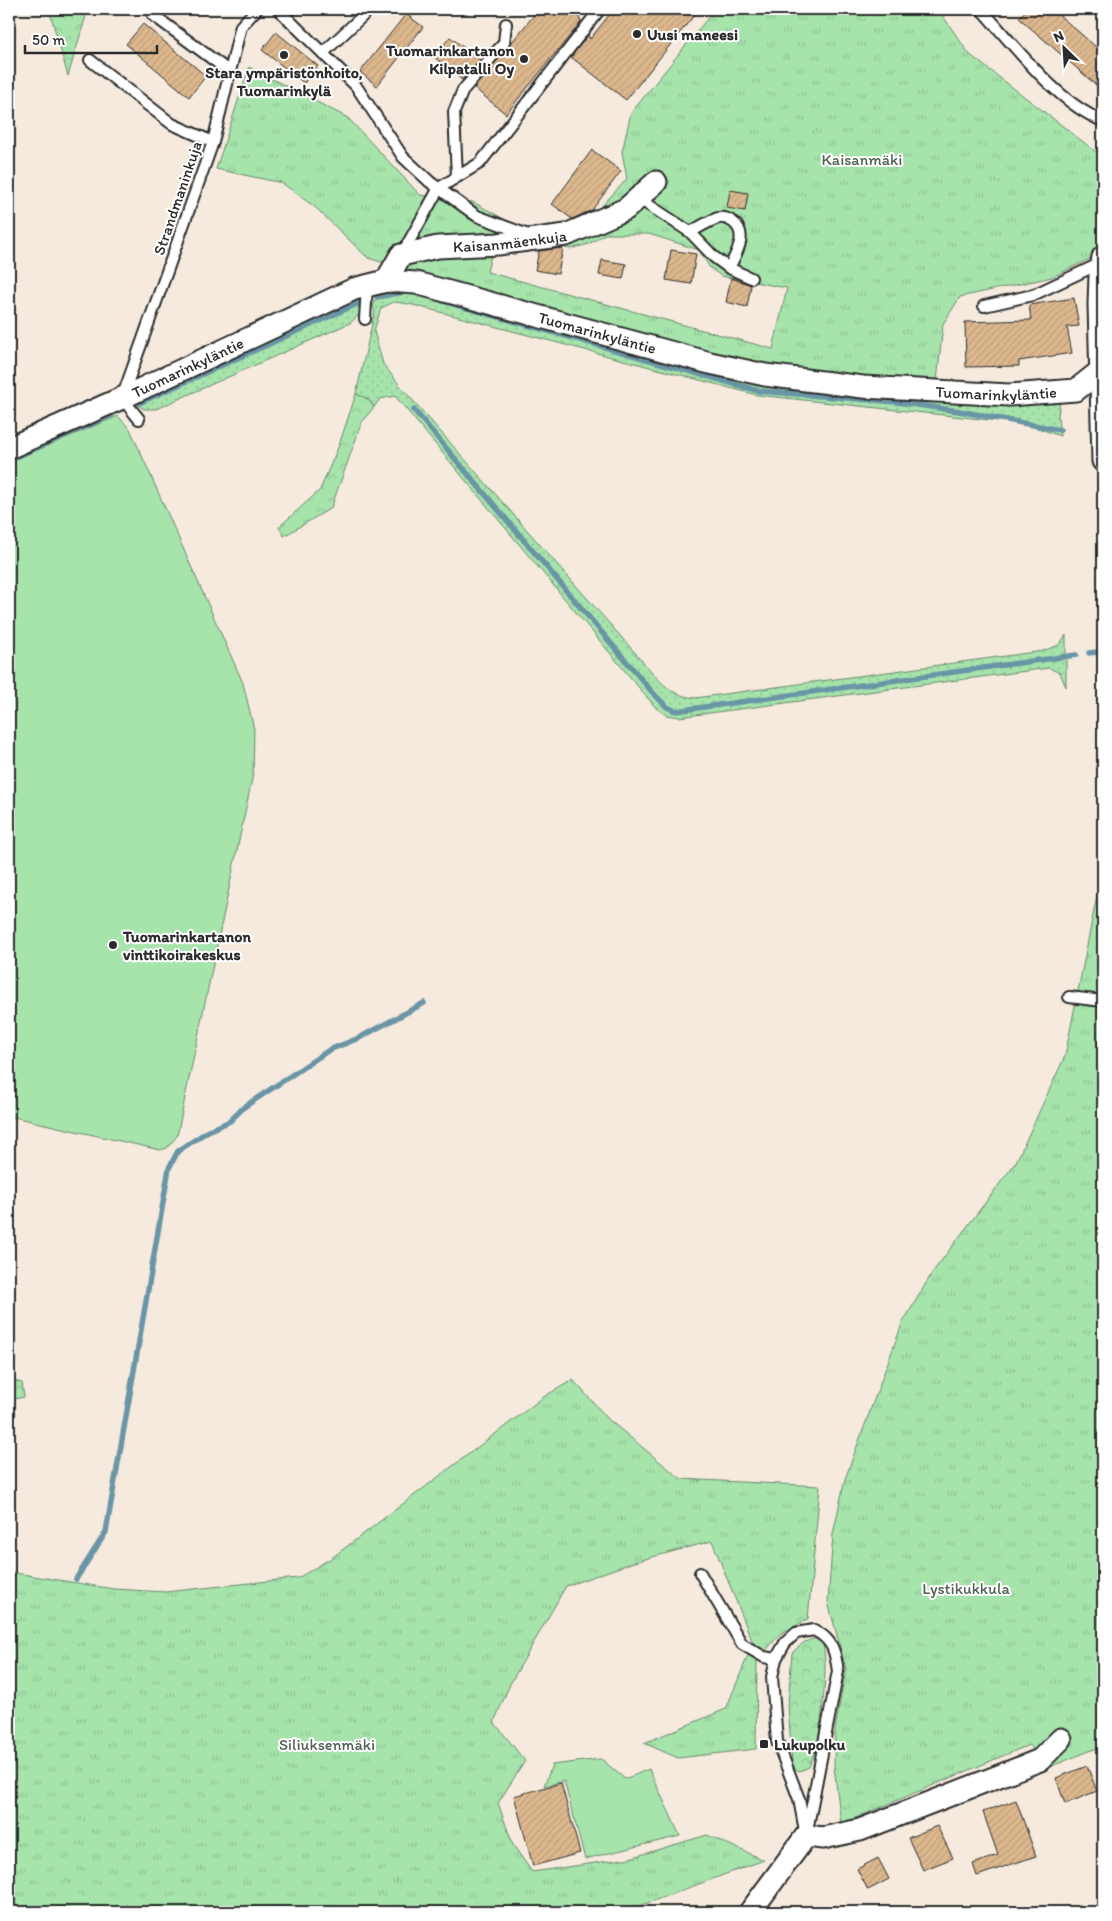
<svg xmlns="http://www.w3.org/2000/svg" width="1112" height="1921" font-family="Itim,sans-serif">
  <defs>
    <pattern id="grass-dots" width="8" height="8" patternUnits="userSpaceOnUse" patternTransform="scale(1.25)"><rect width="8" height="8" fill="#a6e4ac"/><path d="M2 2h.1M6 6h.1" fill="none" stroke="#8fc494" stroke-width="1.8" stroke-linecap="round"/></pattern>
    <pattern id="forest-crowns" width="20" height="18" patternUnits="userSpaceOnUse" patternTransform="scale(1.25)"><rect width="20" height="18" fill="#a6e4ac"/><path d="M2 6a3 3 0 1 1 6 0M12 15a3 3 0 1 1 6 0" fill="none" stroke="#8fc494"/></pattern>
    <pattern id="park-tufts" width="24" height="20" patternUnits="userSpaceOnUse" patternTransform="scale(1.25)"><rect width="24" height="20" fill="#a6e4ac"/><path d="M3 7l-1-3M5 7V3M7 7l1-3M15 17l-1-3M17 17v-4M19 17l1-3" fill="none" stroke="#8fc494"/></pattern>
    <pattern id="building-hatch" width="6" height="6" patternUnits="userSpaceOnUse" patternTransform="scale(1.25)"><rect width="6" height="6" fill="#ddb88e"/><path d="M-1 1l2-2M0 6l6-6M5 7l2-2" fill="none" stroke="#be9e7b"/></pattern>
  </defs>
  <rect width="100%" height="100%" fill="#f5eadd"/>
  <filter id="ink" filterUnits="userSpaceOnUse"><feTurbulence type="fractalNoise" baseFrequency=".02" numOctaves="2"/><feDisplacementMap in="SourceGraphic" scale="10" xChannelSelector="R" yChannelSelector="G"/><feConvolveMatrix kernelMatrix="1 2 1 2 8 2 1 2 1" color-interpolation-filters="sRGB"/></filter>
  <g filter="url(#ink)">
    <!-- grass -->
    <path fill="url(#grass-dots)" stroke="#68886c" d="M401,289L734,377L1060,399L1058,416L1060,436L1027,424L757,395L409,304L394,302L381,308L374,331L383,364L402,388L659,680C671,692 679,696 695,698L1043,651L1059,645L1066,635V687L1060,673L1049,668L679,717L666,715L656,708L395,396L380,399L374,407L368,399L356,394L375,311L373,307L377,294Z
      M355,300L359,301C364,310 358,317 350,323L156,409H144L138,405L140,399Z"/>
    <!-- forest -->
    <path fill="url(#forest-crowns)" stroke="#68886c" d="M49,9H88L68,76Z
      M356,394L368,399L374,407L362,422L331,508L284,536L279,527L320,490L339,445Z
      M9,1379L22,1383L24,1397L9,1400Z
      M812,1639H820C831,1650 821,1723 818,1741C816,1750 812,1759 809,1767L800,1771L795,1769L792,1762L788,1705L792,1653L803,1643Z"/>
    <!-- park -->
    <path fill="url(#park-tufts)" stroke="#68886c" fill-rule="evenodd" d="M715,9H938L969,54L1095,151L1103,153V235L1098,255L1052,277L960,297L943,324L937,382L815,374L722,355L428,276L368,258L316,208L282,183L216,169L249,67L348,118L420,195L473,202L526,231L583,226L627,179L622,152L631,113ZM605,234H649L699,250L710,268L721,276L787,288L773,349L487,272L492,252L538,242L570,249L589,244Z
      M1103,865V1750L1102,1746L1047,1768L1029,1745L841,1824L834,1766L835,1729L846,1669L828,1602L833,1534L845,1479L902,1324L932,1273L1016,1162L1065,1056Z
      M573,1380L609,1420L681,1479L820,1486L808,1619L780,1634L757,1661L756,1749L678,1758L644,1743L726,1709L753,1643L712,1541L634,1562L566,1586L510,1684L494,1722L525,1761L498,1803L513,1845L532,1872L630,1858L707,1835L764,1860L623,1912H9V1572L114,1589L165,1592L298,1578L333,1557L545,1396Z"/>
    <!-- pitch -->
    <path fill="#a6e4ac" stroke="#68886c" d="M118,416L130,429L243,683L254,729L253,774L177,1136L167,1148L160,1150L9,1116V462Z
      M601,1759L625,1779L649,1769L680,1836L585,1859L564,1781L544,1786L552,1765Z"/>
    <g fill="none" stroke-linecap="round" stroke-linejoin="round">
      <!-- stream -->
      <path stroke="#6b95a6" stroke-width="5.5" d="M377,297L402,292
        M443,301L759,391L897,402L959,411L1060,430
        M139,403L359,303
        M414,410L653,693L667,707L676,711L1076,655
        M9,460L112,415
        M1089,653L1097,652
        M76,1579L106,1532L169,1168L178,1151L208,1131L230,1121L244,1107L329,1050L359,1038L424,1003"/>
    </g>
    <!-- building -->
    <path fill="url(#building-hatch)" stroke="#2b2b2b" d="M539,9H575L581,22L506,114L474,88Z
      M614,9H699L626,100L571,57L588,35L590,39Z
      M1027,9H1052L1103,53V91L1019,18Z
      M406,14L423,27L377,86L360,72Z
      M143,24L206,76L189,97L126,44Z
      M276,32L318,66L304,83L262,50Z
      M450,37L480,60L462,80L434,57Z
      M592,150L621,171L592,210L572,219L552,204Z
      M730,190L748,193L745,211L727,208Z
      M563,248L558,274L535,270L539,251Z
      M671,250L696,254L691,284L666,280Z
      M602,260L626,264L623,279L599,275Z
      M731,278L751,285L747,307L726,302Z
      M1074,298L1079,326L1067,327L1072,353L1019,361V366L966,367L965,322L1031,320L1029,305Z
      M1087,1766L1097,1791L1065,1804L1056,1778Z
      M561,1783L580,1853L533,1866L514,1796Z
      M1016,1800L1036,1856L977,1876L973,1864L998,1855L983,1812Z
      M937,1826L953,1858L923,1870L908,1838Z
      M878,1858L889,1879L868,1890L857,1869Z"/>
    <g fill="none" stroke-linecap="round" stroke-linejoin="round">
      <!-- lane casing -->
      <g stroke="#2b2b2b" stroke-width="14">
        <path id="lane" d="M278,9L356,86L403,157L430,182L477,216L528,235
          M981,9C1015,46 1057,103 1103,121
          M153,15L230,72
          M323,53L370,9
          M90,60L172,124L213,142
          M457,177L454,112L463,90L504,43L506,24
          M638,198L690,232L714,257L729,268L751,278
          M690,232C698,228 709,221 718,218C723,217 729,219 733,222C749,234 736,254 729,268
          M402,254L439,188L480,163L600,9
          M984,306L1033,295L1101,263
          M365,319L367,285
          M139,419L122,398L213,142L241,26L257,9
          M1069,997L1103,1001
          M700,1573L742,1644L764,1657L776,1659
          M814,1630C833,1640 835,1651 838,1671L806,1836L799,1799L777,1741L772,1677L776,1659L785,1643L796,1633Z"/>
      </g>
      <!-- street casing -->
      <g stroke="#2b2b2b" stroke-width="25">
        <g id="street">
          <path d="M1103,257L1100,275L1099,304L1103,461"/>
          <path id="s1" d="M386,281L401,255L438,247L498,244L566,235L626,209L656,182"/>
          <path id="s2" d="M9,448L122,398L354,289L386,281L416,283L710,363L765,375L863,387L1009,395L1076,390L1100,371"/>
          <path d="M750,1912L806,1836L823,1838L860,1830L1040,1760L1061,1739"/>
        </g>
      </g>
      <!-- lane -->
      <use href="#lane" stroke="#fff" stroke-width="10"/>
      <!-- street -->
      <use href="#street" stroke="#fff" stroke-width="21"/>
    </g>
  </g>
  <!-- markers -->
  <g fill="#2b2b2b" stroke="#fff" stroke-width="2">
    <circle cx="637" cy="34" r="5"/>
    <circle cx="284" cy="55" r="5"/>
    <circle cx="524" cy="59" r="5"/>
    <circle cx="113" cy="945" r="5"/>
    <rect x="759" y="1739" width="10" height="10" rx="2.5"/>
  </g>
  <g text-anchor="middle" stroke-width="4" stroke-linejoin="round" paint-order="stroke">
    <!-- poi labels -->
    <g font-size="16" font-weight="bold" fill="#2b2b2b" stroke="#fff" text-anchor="start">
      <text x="647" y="40">Uusi maneesi</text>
      <text x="514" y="56" text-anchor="end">Tuomarinkartanon<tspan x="514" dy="18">Kilpatalli Oy</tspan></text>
      <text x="284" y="78" text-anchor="middle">Stara ympäristönhoito,<tspan x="284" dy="18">Tuomarinkylä</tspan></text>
      <text x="123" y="942">Tuomarinkartanon<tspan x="123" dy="18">vinttikoirakeskus</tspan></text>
      <text x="774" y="1750">Lukupolku</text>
    </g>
    <!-- park labels -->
    <g font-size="16" fill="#506252" stroke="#fff">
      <text x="862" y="165">Kaisanmäki</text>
      <text x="966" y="1594">Lystikukkula</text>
      <text x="327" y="1750">Siliuksenmäki</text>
    </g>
    <!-- street labels -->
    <g font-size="16" fill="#2b2b2b" stroke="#fff">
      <text transform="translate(177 198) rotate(-71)" y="6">Strandmaninkuja</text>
      <text dy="6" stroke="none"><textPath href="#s1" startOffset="140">Kaisanmäenkuja</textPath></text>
      <text dy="6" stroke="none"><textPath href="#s2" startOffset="631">Tuomarinkyläntie</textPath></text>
      <text dy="6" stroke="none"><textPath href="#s2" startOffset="196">Tuomarinkyläntie</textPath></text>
      <text dy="6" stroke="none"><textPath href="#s2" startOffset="1036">Tuomarinkyläntie</textPath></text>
    </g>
  </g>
  <!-- margin -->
  <rect width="1112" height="1921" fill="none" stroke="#fff" stroke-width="30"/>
  <rect x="15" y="15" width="1082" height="1891" fill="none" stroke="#2b2b2b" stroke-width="2" filter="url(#ink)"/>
  <!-- north arrow -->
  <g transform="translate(1064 48) rotate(335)" stroke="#ffffff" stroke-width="4" paint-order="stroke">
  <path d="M0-4L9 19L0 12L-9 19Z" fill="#2b2b2b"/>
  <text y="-8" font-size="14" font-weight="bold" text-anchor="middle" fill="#2b2b2b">N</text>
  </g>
  <!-- scale -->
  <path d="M25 45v8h132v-8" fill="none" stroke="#2b2b2b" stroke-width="2.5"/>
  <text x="32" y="45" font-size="15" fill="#2b2b2b" stroke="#ffffff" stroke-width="4" paint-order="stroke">50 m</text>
</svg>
